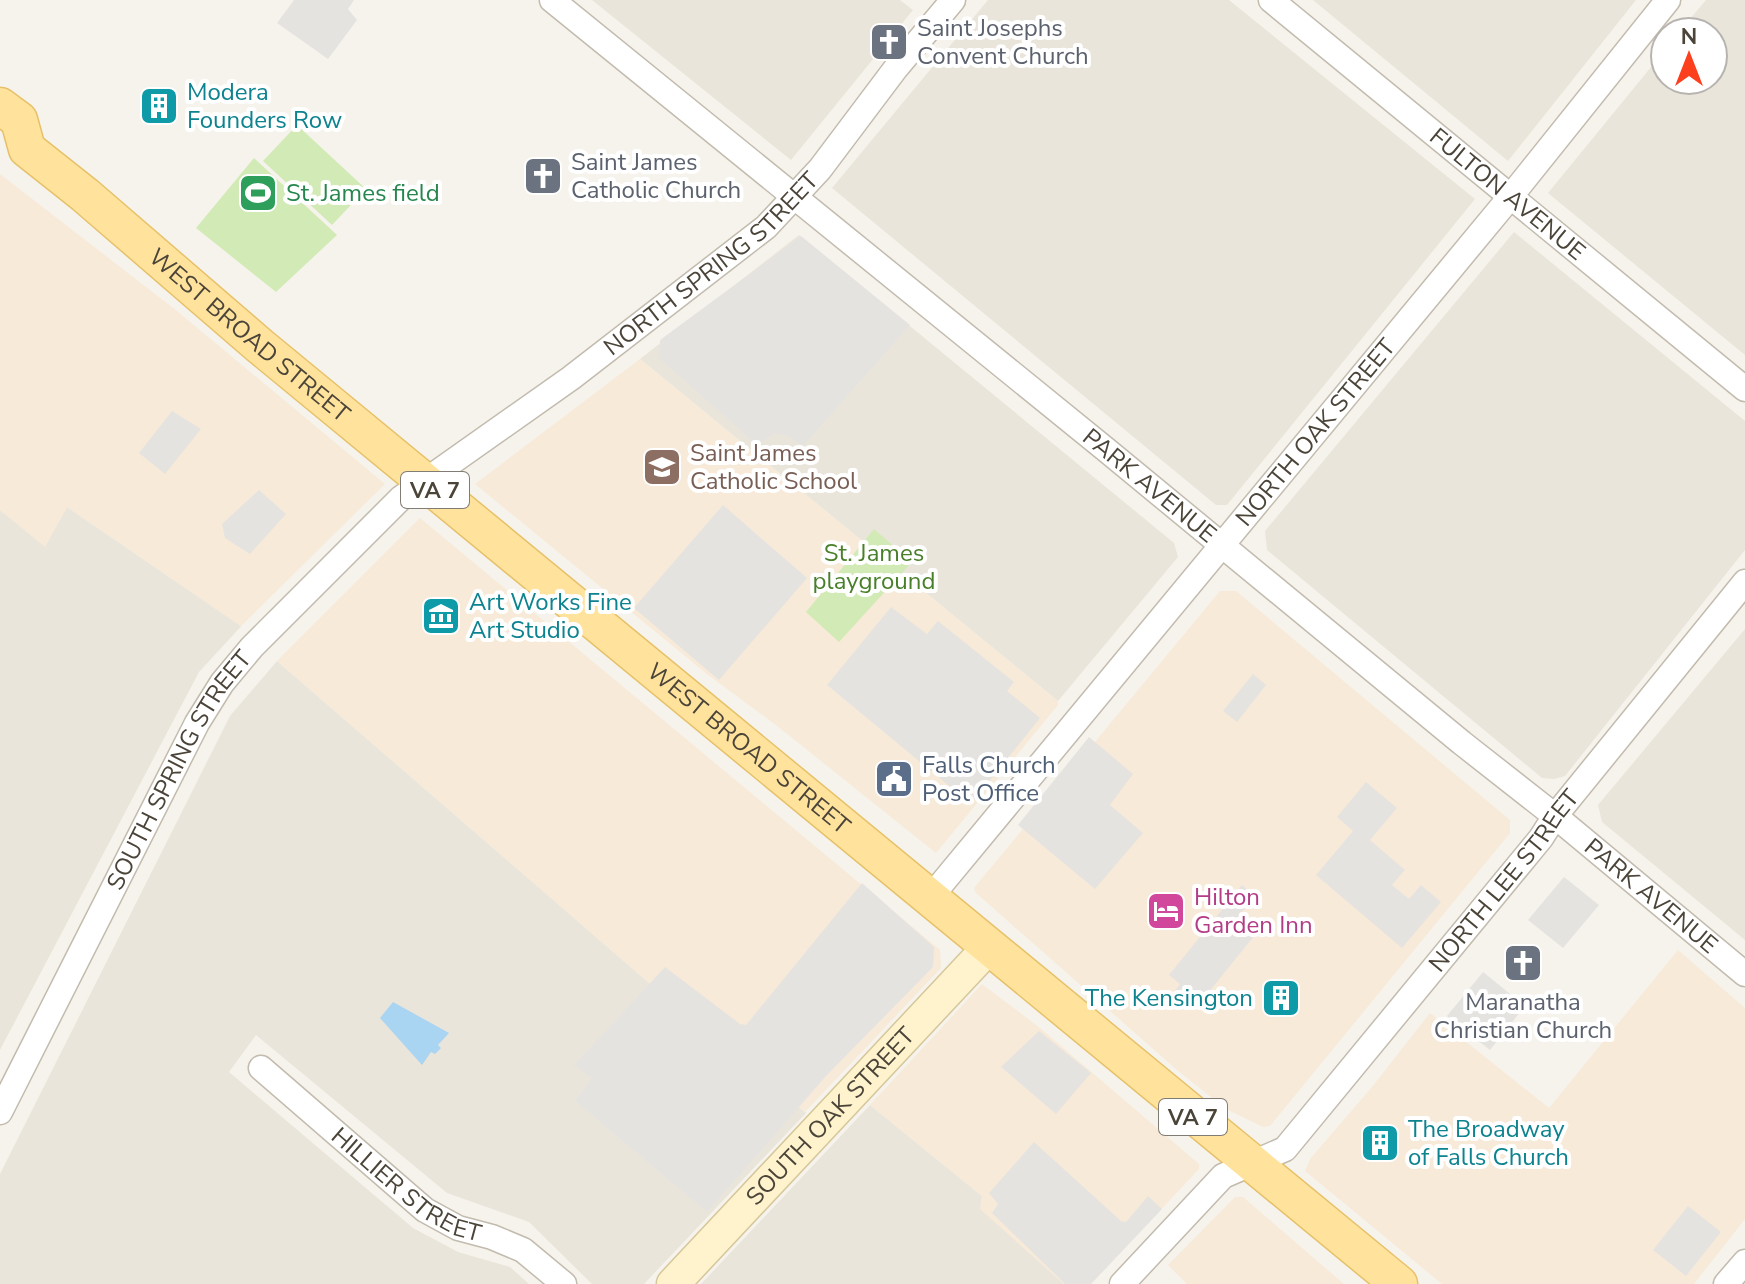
<svg xmlns="http://www.w3.org/2000/svg" width="1745" height="1284" font-family="'Nunito Sans',sans-serif">
  <rect width="100%" height="100%" fill="#f6f3ec"/>
  <!-- residential -->
  <path fill="#eae5da" d="M592,0H900L913,10L791,160Z
    M988,0H1229L1475,199L1227,505H1216L832,188Z
    M1313,0H1636L1508,161Z
    M1706,0H1745V355L1548,193L1665,50V80H1713V32H1679Z
    M1514,232L1745,421V550L1565,776L1554,779L1542,778L1267,550L1265,531Z
    M799,235L1174,543L1178,557L1058,701L640,359Z
    M67,507L241,626L246,621L199,672L0,1050V510L45,546Z
    M1745,629V940L1602,822L1598,805Z
    M277,661L655,988L806,1113L644,1284H592L529,1222L447,1193L256,1035L229,1072L413,1228L458,1252L510,1267L529,1284H0V1174L230,716Z
    M870,1105L982,1196L981,1209L1064,1284H701Z"/>
  <!-- commercial -->
  <path fill="#f7ead8" d="M0,174L177,311L385,484L241,626L67,507L45,547L0,510Z
    M640,359L1058,701V705L936,853L776,725L707,674L475,484Z
    M420,518L940,950L941,968L805,1112L655,988L277,661Z
    M1220,591H1236L1510,820V833L1270,1126L1263,1127L1226,1109L1177,1070L976,893L974,888Z
    M1678,950L1745,1008V1219L1694,1284H1442L1305,1171L1310,1159L1372,1087L1430,1013L1549,1108Z
    M982,984L1040,1028L1199,1164V1169L1091,1284H1064L980,1209L982,1196L870,1105Z
    M1235,1197H1243L1344,1284H1187L1168,1265Z"/>
  <!-- green -->
  <path fill="#d2eab5" d="M297,125L366,189L332,225L263,161Z
    M254,158L337,235L276,292L196,228Z
    M874,529L912,562L839,642L806,612Z"/>
  <!-- parking -->
  <path fill="#e5e3e0" d="M294,0H354L348,9L357,20L328,59L277,23Z
    M801,236L910,325L803,446L788,436L775,433L757,445L659,358L660,340Z
    M172,411L201,429L165,474L139,453Z
    M259,490L286,514L250,554L225,538L222,524Z
    M723,505L807,578L719,680L634,608Z
    M891,607L927,634L938,621L1014,682L1007,691L1040,718L971,804L827,685Z
    M1253,674L1266,685L1237,722L1223,711Z
    M1089,737L1133,774L1110,805L1143,833L1095,889L1018,825Z
    M1366,782L1397,808L1370,840L1405,870L1392,885L1409,899L1421,885L1441,902L1402,948L1316,875L1353,831L1337,817Z
    M1564,877L1599,905L1563,948L1528,920Z
    M862,883L934,947L933,967L827,1075L707,1212L575,1101L592,1078L574,1065L665,967L740,1024L746,1025Z
    M1242,885L1255,896L1239,915L1259,930L1195,1009L1174,992L1180,984L1169,975Z
    M1483,972L1525,1006L1490,1050L1447,1016Z
    M1039,1031L1091,1073L1056,1114L1001,1067Z
    M1034,1142L1121,1221L1126,1222L1148,1196L1162,1209L1091,1284H1065L992,1213L998,1204L989,1193Z
    M1688,1206L1721,1232L1686,1276L1653,1250Z"/>
  <!-- water -->
  <path fill="#a9d4f2" d="M393,1002L449,1033L438,1045L441,1048L435,1054L431,1052L422,1065L380,1018Z"/>
  <g fill="none" stroke-linecap="round" stroke-linejoin="round">
    <!-- street casing -->
    <g stroke="#c2bbae" stroke-width="27">
      <g id="street">
        <path id="s1" d="M552,0L1104,448L1462,743L1555,816L1745,974"/>
        <path id="s2" d="M1271,0L1745,389"/>
        <path id="s3" d="M929,899L1511,196L1668,0"/>
        <path id="s4" d="M261,1068L425,1210L458,1228L492,1237L523,1250L564,1284"/>
        <path id="s5" d="M0,1112L197,723L222,683L252,647L401,498L571,378L766,227L820,169L896,68L953,0"/>
        <path id="s6" d="M1122,1284L1223,1176L1285,1149L1541,838L1555,816L1745,582"/>
        <path d="M1726,1284L1745,1262"/>
      </g>
    </g>
    <!-- secondary casing -->
    <g stroke="#d6c79b" stroke-width="35">
      <g id="secondary">
        <path id="s7" d="M673,1284L989,947"/>
      </g>
    </g>
    <!-- primary casing -->
    <g stroke="#e6c16a" stroke-width="39">
      <g id="primary">
        <path id="s8" d="M0,106L19,120L27,149L85,195L260,346L1399,1284"/>
      </g>
    </g>
    <!-- street -->
    <use href="#street" stroke="#fff" stroke-width="24"/>
    <!-- secondary -->
    <use href="#secondary" stroke="#fff3cd" stroke-width="32"/>
    <!-- primary -->
    <use href="#primary" stroke="#ffe39c" stroke-width="36"/>
  </g>
  <!-- icons -->
  <defs>
    <g id="church-square" transform="scale(2)"><rect x="-9" y="-9" width="18" height="18" rx="4" fill="#6b7280" stroke="#fff"/><path d="M-1.2-6h2.4v3.5h3.3v2.4h-3.3V6h-2.4V-.1h-3.3v-2.4h3.3Z" fill="#fff"/></g>
    <g id="building-square" transform="scale(2)"><rect x="-9" y="-9" width="18" height="18" rx="4" fill="#0f9aa8" stroke="#fff"/><path d="M-4-6H4V6H1V3H-1V6H-4ZM-2.5-4.3h1.7v1.8h-1.7ZM.8-4.3h1.7v1.8H.8ZM-2.5-1h1.7V.8h-1.7ZM.8-1h1.7V.8H.8Z" fill="#fff"/></g>
    <g id="stadium-square" transform="scale(2)"><rect x="-9" y="-9" width="18" height="18" rx="4" fill="#2e9e5b" stroke="#fff"/><path d="M0-5a6.5 5 0 1 0 0 10a6.5 5 0 1 0 0-10ZM-3.5-1.8h7v3.6h-7Z" fill="#fff"/></g>
    <g id="school-square" transform="scale(2)"><rect x="-9" y="-9" width="18" height="18" rx="4" fill="#8d6e63" stroke="#fff"/><path d="M0-5L7-2L0 1L-7-2ZM-4 1L0 2.5L4 1V4Q0 6-4 4Z" fill="#fff"/></g>
    <g id="museum-square" transform="scale(2)"><rect x="-9" y="-9" width="18" height="18" rx="4" fill="#0f9aa8" stroke="#fff"/><path d="M0-6L6-3V-2H-6V-3ZM-5-1h2V3h-2ZM-1-1h2V3h-2ZM3-1h2V3H3ZM-6 4H6V6H-6Z" fill="#fff"/></g>
    <g id="civic-square" transform="scale(2)"><rect x="-9" y="-9" width="18" height="18" rx="4" fill="#5c6f8a" stroke="#fff"/><path d="M-.6-6.5H3V-4.5H.6V-3L4-1V1h2V6H-6V1h2V-1L-.6-3ZM-1.2 2.5V6h2.4V2.5Z" fill="#fff"/></g>
    <g id="hotel-square" transform="scale(2)"><rect x="-9" y="-9" width="18" height="18" rx="4" fill="#d1479c" stroke="#fff"/><path d="M-6-4.5h1.5V1H6V5H4.5V3h-9V5H-6ZM-4 0a1.8 1.8 0 1 1 3.6 0ZM.5 0V-2.5h3Q6-2.5 6 0Z" fill="#fff"/></g>
  </defs>
  <g fill-rule="evenodd">
    <use href="#church-square" x="889" y="42"/>
    <use href="#building-square" x="159" y="106"/>
    <use href="#church-square" x="543" y="176"/>
    <use href="#stadium-square" x="258" y="193"/>
    <use href="#school-square" x="662" y="467"/>
    <use href="#museum-square" x="441" y="616"/>
    <use href="#civic-square" x="894" y="779"/>
    <use href="#hotel-square" x="1166" y="911"/>
    <use href="#church-square" x="1523" y="963"/>
    <use href="#building-square" x="1281" y="998"/>
    <use href="#building-square" x="1380" y="1143"/>
  </g>
  <g text-anchor="middle" stroke-width="8" stroke-linejoin="round" paint-order="stroke">
    <!-- shield labels -->
    <g fill="#fff" stroke="#817c74" stroke-width="2">
      <rect x="401" y="472" width="68" height="36" rx="6"/>
      <rect x="1159" y="1099" width="68" height="36" rx="6"/>
    </g>
    <g font-size="22" font-weight="bold" fill="#4b4439">
      <text x="435" y="498">VA 7</text>
      <text x="1193" y="1125">VA 7</text>
    </g>
    <!-- worship labels -->
    <g font-size="24" fill="#5b616d" stroke="#fff" text-anchor="start">
      <text x="917" y="36">Saint Josephs<tspan x="917" dy="28">Convent Church</tspan></text>
      <text x="571" y="170">Saint James<tspan x="571" dy="28">Catholic Church</tspan></text>
      <text x="1523" y="1010" text-anchor="middle">Maranatha<tspan x="1523" dy="28">Christian Church</tspan></text>
    </g>
    <!-- culture labels -->
    <g font-size="24" fill="#0d838f" stroke="#fff" text-anchor="start">
      <text x="187" y="100">Modera<tspan x="187" dy="28">Founders Row</tspan></text>
      <text x="469" y="610">Art Works Fine<tspan x="469" dy="28">Art Studio</tspan></text>
      <text x="1253" y="1006" text-anchor="end">The Kensington</text>
      <text x="1408" y="1137">The Broadway<tspan x="1408" dy="28">of Falls Church</tspan></text>
    </g>
    <!-- leisure labels -->
    <g font-size="24" fill="#27864d" stroke="#fff" text-anchor="start">
      <text x="286" y="201">St. James field</text>
    </g>
    <!-- street labels -->
    <g font-size="24" fill="#4b4439" stroke="#fff">
      <text dy="8" stroke="none"><textPath href="#s2" startOffset="306">FULTON AVENUE</textPath></text>
      <text dy="8" stroke="none"><textPath href="#s5" startOffset="1130">NORTH SPRING STREET</textPath></text>
      <text dy="8" stroke="none"><textPath href="#s8" startOffset="344">WEST BROAD STREET</textPath></text>
      <text dy="8" stroke="none"><textPath href="#s3" startOffset="606">NORTH OAK STREET</textPath></text>
      <text dy="8" stroke="none"><textPath href="#s1" startOffset="770">PARK AVENUE</textPath></text>
      <text dy="8" stroke="none"><textPath href="#s8" startOffset="992">WEST BROAD STREET</textPath></text>
      <text dy="8" stroke="none"><textPath href="#s5" startOffset="386">SOUTH SPRING STREET</textPath></text>
      <text dy="8" stroke="none"><textPath href="#s6" startOffset="562">NORTH LEE STREET</textPath></text>
      <text dy="8" stroke="none"><textPath href="#s1" startOffset="1418">PARK AVENUE</textPath></text>
      <text dy="8" stroke="none"><textPath href="#s7" startOffset="230">SOUTH OAK STREET</textPath></text>
      <text dy="8" stroke="none"><textPath href="#s4" startOffset="188">HILLIER STREET</textPath></text>
    </g>
    <!-- education labels -->
    <g font-size="24" fill="#785e54" stroke="#fff" text-anchor="start">
      <text x="690" y="461">Saint James<tspan x="690" dy="28">Catholic School</tspan></text>
    </g>
    <!-- park labels -->
    <g font-size="24" fill="#4a7f2a" stroke="#fff">
      <text x="874" y="561">St. James<tspan x="874" dy="28">playground</tspan></text>
    </g>
    <!-- service labels -->
    <g font-size="24" fill="#4e5e75" stroke="#fff" text-anchor="start">
      <text x="922" y="773">Falls Church<tspan x="922" dy="28">Post Office</tspan></text>
    </g>
    <!-- hotel labels -->
    <g font-size="24" fill="#b23c85" stroke="#fff" text-anchor="start">
      <text x="1194" y="905">Hilton<tspan x="1194" dy="28">Garden Inn</tspan></text>
    </g>
  </g>
  <!-- north arrow -->
  <g transform="translate(1689 56)"><circle r="38" fill="#ffffff" stroke="#b7b4b0" stroke-width="2"/>
  <path d="M0-6L14 30L0 20L-14 30Z" fill="#fc3f1d"/>
  <text y="-12" font-size="22" font-weight="bold" text-anchor="middle" fill="#4b4439">N</text>
  </g>
</svg>
